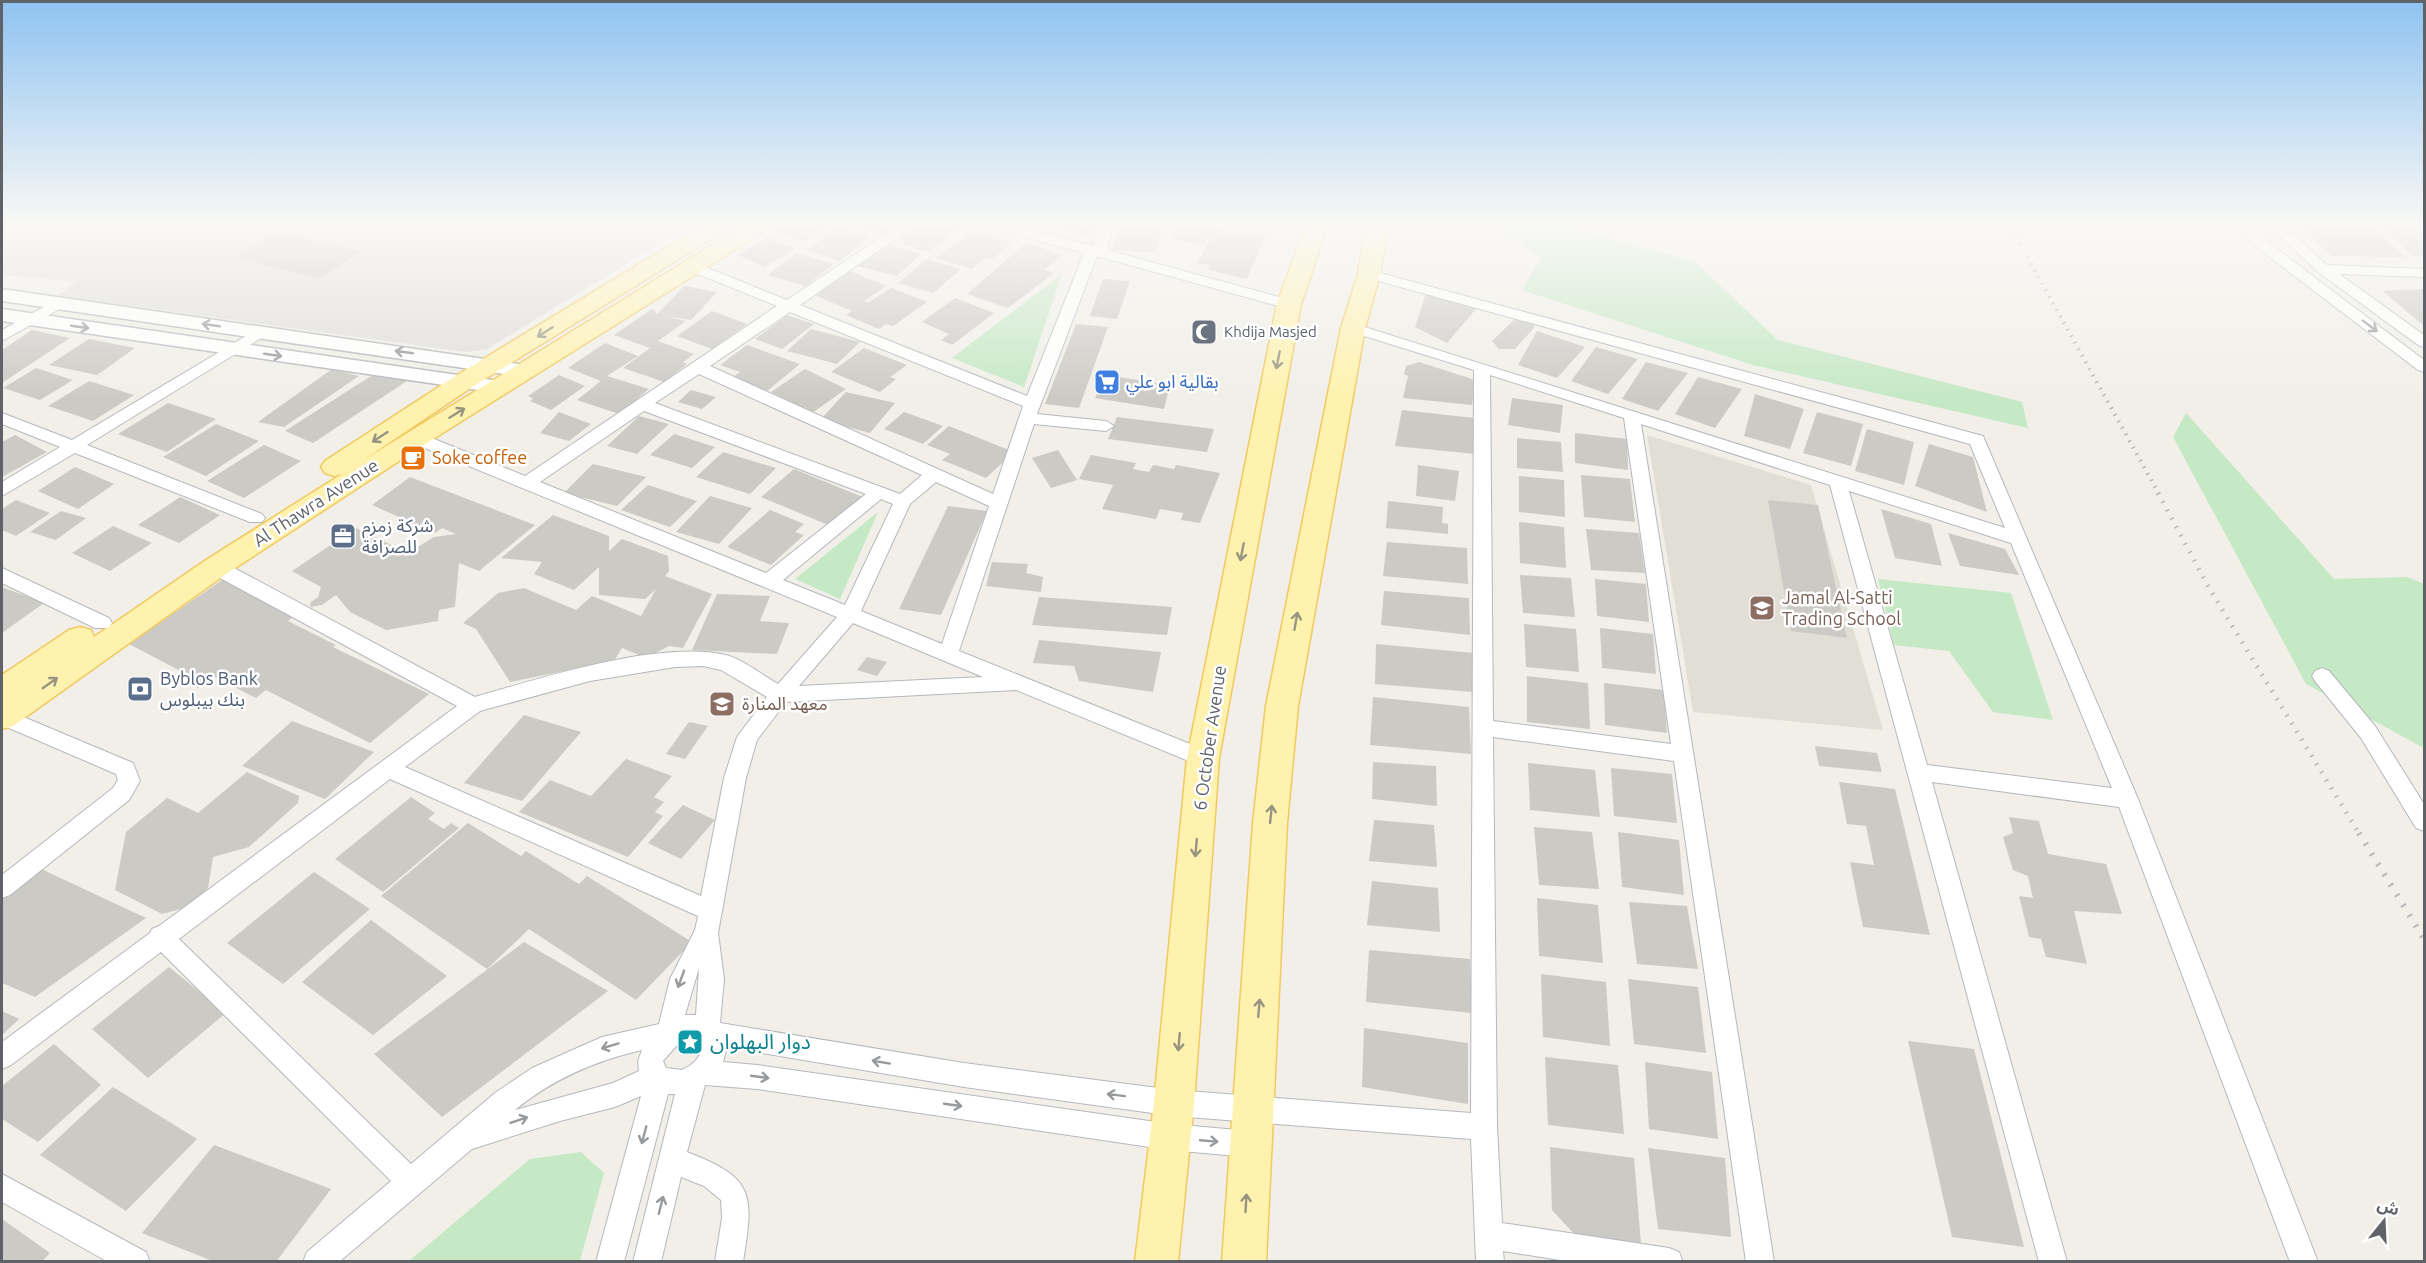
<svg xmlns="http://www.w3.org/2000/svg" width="2426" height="1263" font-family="Ubuntu,'Noto Sans Arabic',sans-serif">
  <rect width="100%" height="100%" fill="#f1efe8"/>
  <!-- industrial -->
  <path fill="#e0deda" d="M2,224H691L487,349L466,352L58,296L76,282L2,275Z"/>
  <!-- education -->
  <path fill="#e1ded6" d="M1647,435L1811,485L1883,730L1693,712Z"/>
  <!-- green -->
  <path fill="#c5e8c5" d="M1508,224H1555L1695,262L1778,340L2022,402L2028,428L1753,365L1522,290L1542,258L1501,228Z
    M1062,274L1024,387L952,358Z
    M2186,413L2334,579L2407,577L2424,584V748L2306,684L2173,437Z
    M878,512L840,599L795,579Z
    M1878,579L2011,593L2053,720L1993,712L1949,651L1894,645Z
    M581,1152L604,1173L580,1261H409L530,1159Z"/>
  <!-- building -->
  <path fill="#cccac5" d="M784,224H832L805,242L773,231Z
    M847,224H897L884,235Z
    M917,224H954L952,225L960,227L929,252L901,244L905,240L898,238Z
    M1047,224H1095L1090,236Z
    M1120,224H1164L1156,253L1112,250Z
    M1175,224H1191L1215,228L1203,245L1171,239Z
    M2299,224H2369L2405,257L2331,256Z
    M2382,225L2424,226V256H2413Z
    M839,227L871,237L839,261L807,250Z
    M1214,229L1265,236L1247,279L1208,270L1210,265L1198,263Z
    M974,230L1013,242L992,260L985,258L972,269L935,258Z
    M279,231L360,252L319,279L237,257Z
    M768,237L795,249L765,267L737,255Z
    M1026,243L1062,255L1044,270L1054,273L1008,308L967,294Z
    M888,245L921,254L897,276L857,266L878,249L883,250Z
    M796,253L834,264L806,286L768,275Z
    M926,259L961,269L933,293L898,283Z
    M850,271L886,286L864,301L868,303L891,288L927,302L893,326L886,324L879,329L846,315L852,311L814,295Z
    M1103,279L1130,281L1117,319L1090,316Z
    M684,286L717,292L691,320L662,315L686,321L658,341L694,354L683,362L687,364L664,382L623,368L650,348L614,335L652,309L657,314Z
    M2424,289V326L2383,291Z
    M1426,293L1476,309L1447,343L1415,327Z
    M955,298L994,313L952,345L941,340L949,334L922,322Z
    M712,311L747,324L712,349L677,336Z
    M787,315L814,324L782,349L755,339Z
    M1516,318L1535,323L1534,328L1515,349H1499L1492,341Z
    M1076,324L1108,327L1079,408L1045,404Z
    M811,329L860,342L837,364L787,351Z
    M32,330L70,338L2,383V350Z
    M1537,331L1585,347L1557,378L1518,365Z
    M89,339L135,348L97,375L49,365Z
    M605,343L638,356L607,376L649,389L619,414L577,400L601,381L568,368Z
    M747,345L800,364L767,391L732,378L740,372L720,365Z
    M1596,347L1638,359L1608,394L1571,381Z
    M864,348L907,365L890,377L896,379L880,392L831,372Z
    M1419,362L1475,380L1472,405L1403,398L1408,376L1404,374L1406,366Z
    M1646,362L1688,373L1658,411L1622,399Z
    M36,368L73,380L40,400L3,388Z
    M332,369L359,376L284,427L258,422Z
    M805,369L846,389L812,413L771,392Z
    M374,374L410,379L313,443L285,431Z
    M559,375L585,386L551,410L530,401L533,399L528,396Z
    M1106,375L1170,385L1164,409L1095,398Z
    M1698,377L1742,389L1715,428L1675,414Z
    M89,381L134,395L93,421L48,406Z
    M691,390L716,397L702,409L678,402Z
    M846,392L895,403L870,433L820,420Z
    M1755,394L1804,409L1790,449L1744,436Z
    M1512,398L1563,405L1560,433L1508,425Z
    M168,403L216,419L167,452L118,434Z
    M1402,410L1474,418L1475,454L1395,446Z
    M559,412L591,424L569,441L540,433Z
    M904,412L943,426L923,444L884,429Z
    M1817,412L1863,424L1851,466L1803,453Z
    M639,416L669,424L637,454L607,446Z
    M1117,417L1214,429L1207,452L1108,439Z
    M216,424L259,441L206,476L163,457Z
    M949,426L1014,452L986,478L942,460L950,454L927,445Z
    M1867,429L1914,442L1904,485L1855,471Z
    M1575,433L1627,439L1628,470L1575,463Z
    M674,434L715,447L692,468L650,455Z
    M15,435L47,452L2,477V442Z
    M1517,438L1561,442L1563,472L1517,468Z
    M1929,444L1973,457L1987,512L1915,486Z
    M264,445L301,461L244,498L207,481Z
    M1058,450L1077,480L1051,488L1032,458Z
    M723,452L776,468L750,494L696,477Z
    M1091,455L1136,463L1133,469L1149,472L1153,465L1174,469L1176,465L1220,473L1200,523L1181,520L1183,513L1160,509L1156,519L1102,509L1113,485L1079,479Z
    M593,464L646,477L617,506L564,493Z
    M1418,465L1459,471L1455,501L1416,496Z
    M75,467L114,484L78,509L38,491Z
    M794,469L865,498L833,527L761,497Z
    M1581,475L1630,479L1635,522L1584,517Z
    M1519,476L1564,480L1565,517L1519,512Z
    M410,477L535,525L479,571L459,563L455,607L439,610L438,621L386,630L350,612L336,595L322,605L310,607L311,602L318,597L321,587L292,571L356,528L408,553L434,537L456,534L442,528L435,533L372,505Z
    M648,485L697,501L670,527L621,510Z
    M710,496L752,508L719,544L676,532Z
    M180,497L220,515L179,543L138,525Z
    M16,500L50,513L16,536L2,530V509Z
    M1768,500L1818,505L1847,638L1791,631Z
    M1388,501L1443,507L1442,523L1448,524V534L1386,528Z
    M948,506L987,511L941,615L899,609Z
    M1881,509L1931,524L1942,566L1895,558Z
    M770,510L804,524L795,532L804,535L771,565L727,547Z
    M61,511L86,518L56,540L30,532Z
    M553,515L609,536V551L622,539L668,556L669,571L665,576L712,594L683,648L669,646L646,658L622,648L614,661L510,682L476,629L463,623L498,593L524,588L576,610L592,596L641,616L656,589L645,599L599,595V567L574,590L534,574L542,562L501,558Z
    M1519,522L1564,527L1566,568L1520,563Z
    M113,526L152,543L110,571L72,553Z
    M1586,529L1639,533L1645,573L1591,570Z
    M1948,533L2005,549L2019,575L1960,566Z
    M1387,542L1467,548L1468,584L1383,576Z
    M992,562L1028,564L1026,573L1043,577L1041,592L986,586Z
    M1520,575L1571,578L1575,617L1523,613Z
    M225,578L298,613L288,621L336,645L333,647L429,694L370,743L266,690L256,698L213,676L198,688L186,681L192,677L129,644Z
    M1595,579L1646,584L1649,622L1597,616Z
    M2,587L44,603L2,633Z
    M1384,591L1469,598L1470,635L1381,625Z
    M717,594L770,596L760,621L789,623L777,654L692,650Z
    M1039,597L1172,607L1167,635L1032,625Z
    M1524,624L1576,629L1579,672L1526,667Z
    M1600,628L1653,634L1656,674L1602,668Z
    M1039,640L1161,652L1153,692L1079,681L1074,666L1033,663Z
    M1376,644L1474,653L1473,692L1375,684Z
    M867,657L887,662L877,676L857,670Z
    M1527,676L1588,683L1590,729L1527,722Z
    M1604,683L1664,690L1667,733L1605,725Z
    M1373,697L1469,707L1471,754L1370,745Z
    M524,715L581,732L522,801L464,783Z
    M292,721L374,752L325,799L242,766Z
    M689,722L708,726L685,759L666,754Z
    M1815,746L1877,753L1882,772L1819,766Z
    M626,759L672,776L654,797L664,802L655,812L663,816L628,857L519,812L550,780L591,796Z
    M1373,762L1436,766L1437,806L1372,799Z
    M1528,763L1595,770L1600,817L1530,810Z
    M1611,768L1672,774L1677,823L1614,816Z
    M247,772L299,796L298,803L249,847L213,857L208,888L185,908L162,914L115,890L126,832L167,798L198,813Z
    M1839,782L1895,789L1930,935L1863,927L1850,862L1874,865L1866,826L1847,824Z
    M411,797L435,813L428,819L444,829L451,823L459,828L383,892L335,859Z
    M683,805L715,820L681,859L648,843Z
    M2009,817L2039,821L2048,854L2106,864L2122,914L2074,911L2087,964L2046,957L2041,939L2029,937L2019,896L2033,898L2028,876L2013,870L2003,837L2013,833Z
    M1374,820L1434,825L1437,867L1369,861Z
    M468,823L521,856L526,851L579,884L587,876L692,942L636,1000L529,929L487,969L381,896Z
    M1534,827L1592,832L1599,889L1539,885Z
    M1618,832L1679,840L1684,895L1622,887Z
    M37,867L146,918L35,997L2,983V898Z
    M314,872L370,909L283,984L227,943Z
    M1372,881L1438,888L1440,932L1367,925Z
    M1537,898L1598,905L1603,963L1539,956Z
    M1629,902L1687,906L1698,969L1637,964Z
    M371,920L447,976L373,1035L302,982Z
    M524,942L608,991L442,1117L374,1054Z
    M1369,950L1470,959L1472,1013L1366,1002Z
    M169,967L226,1013L148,1078L92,1029Z
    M1541,974L1606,982L1610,1046L1543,1037Z
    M1628,979L1698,987L1706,1053L1634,1044Z
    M2,1011L19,1019L2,1035Z
    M1364,1028L1468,1043V1104L1362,1087Z
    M1908,1041L1974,1049L2024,1247L1952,1237Z
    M54,1044L101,1085L38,1142L2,1119V1086Z
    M1545,1057L1618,1065L1624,1134L1548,1125Z
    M1645,1062L1712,1072L1718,1139L1649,1129Z
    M113,1087L197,1139L126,1211L40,1155Z
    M214,1145L331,1189L276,1262H215L142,1233Z
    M1550,1147L1634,1158L1641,1245L1576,1236L1552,1210Z
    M1648,1148L1725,1158L1731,1237L1658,1229Z
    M2,1219L50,1253L41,1262H2Z"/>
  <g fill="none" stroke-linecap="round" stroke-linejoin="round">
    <!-- minor casing -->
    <g stroke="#b5b8bc" stroke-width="2">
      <path id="minor" d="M901,224H917L800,305L1027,396L1084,253L989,227L987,224H1008L1093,246L1099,224H1113L1107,250L1294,301L1297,304L1289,309L1097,256L1037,414L1106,421L1114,426L1106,431L1034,424L959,651L1210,752L1214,758L1210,764L1203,766L1196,764L1016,690L786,702L757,740L746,778L718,933L724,979L720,1023L964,1063L1174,1090L1471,1113L1474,370L1348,331L1345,328L1348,325H1358L2005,528L1970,444L1364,277L1362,274L1369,270L1983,436L2138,799L2318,1262H2290L2119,807L1932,782L2067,1262H2039L1830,485L1641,424L1774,1262H1746L1674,761L1493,737L1497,1127L1502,1223L1669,1248L1679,1252L1683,1262H1572L1503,1251L1504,1262H1476L1471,1139L1174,1116L964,1087L727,1047L723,1062L757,1065L1170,1124L1249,1131L1258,1135L1262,1144L1258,1153L1249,1157L1170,1150L757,1089L705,1085L687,1152C755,1178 754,1194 743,1262H715L722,1218L721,1200L704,1186L681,1177L661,1262H633L675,1094H668L624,1262H596L641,1096L615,1107L560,1121L472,1149L339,1262H303L307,1252L391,1181L161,952L11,1065L2,1069V1042L150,933L152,929L159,926L457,706L209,572L207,567L209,562H223L475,697C542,678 658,640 726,655C744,660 762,675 778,684L837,617L410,442L408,438L416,433L422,434L525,476L777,306L688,270L686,267L688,264H698L787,300ZM790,312L1023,406L993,494L710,366ZM699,374L922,475L900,494L655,403ZM1490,375L1624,418L1671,744L1493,721ZM644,411L866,494L766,573L540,482ZM936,482L989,506L942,644L861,611L910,504ZM1849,491L2011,543L2112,788L1927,765ZM881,499L893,504L845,605L783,580ZM853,623L983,677L799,686ZM703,666L721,670L767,697L737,737L724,778L701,896L405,767L480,711L590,681L675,667ZM390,779L698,916L695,930L670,979L659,1024L602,1037L532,1068L495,1093L411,1164L179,939ZM699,968L696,1015H685ZM691,1037L701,1044C703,1056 693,1065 682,1070L666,1068L663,1061L679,1043ZM642,1050L638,1061L639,1071L613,1083L515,1110C553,1079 594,1061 642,1050Z
        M2237,224H2251L2269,243L2424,360V372L2418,370L2259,249Z
        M2267,224H2282L2327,265L2424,269V277L2339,274L2424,335V347L2418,345L2318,272Z
        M60,298L68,303L65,306L2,341V330Z
        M261,327L269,332L266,335L87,445L262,514L265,518L262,522H250L75,453L2,496V482L60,447L2,424V413L72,440Z
        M2,568L109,618L112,623L109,628H95L2,583Z
        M2322,668L2329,671L2375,726L2424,804V831L2416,828L2361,738L2315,681L2312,676L2315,671Z
        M2,708L133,763L140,781L129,800L10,895L2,898V875L113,788L118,780L116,774L2,725Z
        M2,1174L146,1252L150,1262H108L2,1202Z"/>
    </g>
    <!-- tertiary casing -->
    <g stroke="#b5b8bc" stroke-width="3">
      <path id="tertiary" d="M2,289L525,365L535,371L525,377L2,301Z
        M2,309L499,381L506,383L509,387L506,391L499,393L2,321Z"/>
    </g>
    <!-- primary casing -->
    <g stroke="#f2c960" stroke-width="3">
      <path id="primary" d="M705,224H730L727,229L472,387L362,461L746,224H771L768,229L425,444L226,574L13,726L2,729V675L69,630L80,627L91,630L94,637L206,560L342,474L334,476L325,473L321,467L325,461L454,377Z
        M1306,224H1328L1301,304L1219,758L1194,1103L1178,1262H1135L1154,1103L1187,758L1277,304Z
        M1366,224H1388L1380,274L1365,328L1298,706L1287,823L1266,1262H1222L1253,823L1266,706L1341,328L1358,274Z"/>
    </g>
    <!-- minor -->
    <use href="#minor" fill="#fff" fill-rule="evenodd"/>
    <!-- tertiary -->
    <use href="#tertiary" fill="#fff" fill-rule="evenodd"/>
    <!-- primary -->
    <use href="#primary" fill="#fff2af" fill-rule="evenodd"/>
    <!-- rail-far2 -->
    <path stroke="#b6b7b8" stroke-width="4" stroke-dasharray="1.5 6" stroke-linecap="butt" d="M2009,224L2159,494"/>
    <!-- rail-far1 -->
    <path stroke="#b6b7b8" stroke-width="4.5" stroke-dasharray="1.5 8" stroke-linecap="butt" d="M2158,493L2209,588L2360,835"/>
    <!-- rail -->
    <path stroke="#b6b7b8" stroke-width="6" stroke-dasharray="2 10" stroke-linecap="butt" d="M2359,833L2424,939"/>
  </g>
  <!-- one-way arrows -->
  <defs><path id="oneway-shaft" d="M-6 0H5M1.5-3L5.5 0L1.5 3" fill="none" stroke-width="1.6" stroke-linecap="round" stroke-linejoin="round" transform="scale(1.5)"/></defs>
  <g stroke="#979a9d">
    <use href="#oneway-shaft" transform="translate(211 325) rotate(-172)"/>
    <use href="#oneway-shaft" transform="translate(2370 326) rotate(37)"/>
    <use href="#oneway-shaft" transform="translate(80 327) rotate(8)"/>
    <use href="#oneway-shaft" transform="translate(404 352) rotate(-172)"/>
    <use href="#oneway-shaft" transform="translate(273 355) rotate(8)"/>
    <use href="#oneway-shaft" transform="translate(681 979) rotate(110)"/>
    <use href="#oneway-shaft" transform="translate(610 1046) rotate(163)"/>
    <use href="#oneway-shaft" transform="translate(881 1062) rotate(-170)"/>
    <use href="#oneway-shaft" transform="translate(760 1077) rotate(8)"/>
    <use href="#oneway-shaft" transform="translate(1116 1095) rotate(-173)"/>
    <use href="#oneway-shaft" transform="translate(953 1105) rotate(8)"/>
    <use href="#oneway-shaft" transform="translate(519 1120) rotate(-18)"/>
    <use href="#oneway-shaft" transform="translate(644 1135) rotate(105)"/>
    <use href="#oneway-shaft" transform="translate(1209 1141) rotate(5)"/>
    <use href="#oneway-shaft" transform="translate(661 1205) rotate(-76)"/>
  </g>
  <g stroke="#979581">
    <use href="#oneway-shaft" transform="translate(545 332) rotate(148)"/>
    <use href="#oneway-shaft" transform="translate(1278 360) rotate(101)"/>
    <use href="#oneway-shaft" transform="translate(457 413) rotate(-32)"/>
    <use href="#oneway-shaft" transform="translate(380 437) rotate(147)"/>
    <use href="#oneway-shaft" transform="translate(1242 552) rotate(101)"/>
    <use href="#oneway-shaft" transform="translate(1296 621) rotate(-80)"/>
    <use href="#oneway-shaft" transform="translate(50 683) rotate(-35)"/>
    <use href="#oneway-shaft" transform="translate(1271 814) rotate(-84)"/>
    <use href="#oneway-shaft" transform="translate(1196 848) rotate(95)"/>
    <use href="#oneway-shaft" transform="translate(1259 1008) rotate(-85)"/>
    <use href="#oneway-shaft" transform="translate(1179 1042) rotate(95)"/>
    <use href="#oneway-shaft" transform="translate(1246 1203) rotate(-87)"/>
  </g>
  <!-- sky -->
  <linearGradient id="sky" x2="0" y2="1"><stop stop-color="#8fc3f1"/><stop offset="0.56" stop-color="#f9f8f5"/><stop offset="1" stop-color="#f9f8f5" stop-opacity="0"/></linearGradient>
  <rect width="2426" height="400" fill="url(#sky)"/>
  <!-- icons -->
  <defs>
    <g id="mosque-square" transform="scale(1.35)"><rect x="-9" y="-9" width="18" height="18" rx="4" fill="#6b7280" stroke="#fff"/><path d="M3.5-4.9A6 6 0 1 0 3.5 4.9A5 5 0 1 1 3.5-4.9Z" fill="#fff"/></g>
    <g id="supermarket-square" transform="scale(1.35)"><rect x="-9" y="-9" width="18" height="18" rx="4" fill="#3f7fe0" stroke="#fff"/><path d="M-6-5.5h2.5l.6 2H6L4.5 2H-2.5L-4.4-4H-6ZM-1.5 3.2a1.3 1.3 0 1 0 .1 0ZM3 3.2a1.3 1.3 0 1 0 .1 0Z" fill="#fff"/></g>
    <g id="cafe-square" transform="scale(1.35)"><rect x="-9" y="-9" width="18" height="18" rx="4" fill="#e8710a" stroke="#fff"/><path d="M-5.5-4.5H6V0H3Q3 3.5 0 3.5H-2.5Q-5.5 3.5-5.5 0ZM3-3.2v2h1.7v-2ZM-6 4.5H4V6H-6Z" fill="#fff"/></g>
    <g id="office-square" transform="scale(1.35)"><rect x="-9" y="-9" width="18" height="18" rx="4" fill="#5c6f8a" stroke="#fff"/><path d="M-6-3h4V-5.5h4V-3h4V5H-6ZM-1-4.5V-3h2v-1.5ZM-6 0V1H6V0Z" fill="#fff"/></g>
    <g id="school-square" transform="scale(1.35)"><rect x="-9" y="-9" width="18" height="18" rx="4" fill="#8d6e63" stroke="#fff"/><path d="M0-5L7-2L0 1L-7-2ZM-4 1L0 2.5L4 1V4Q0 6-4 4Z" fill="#fff"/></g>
    <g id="bank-square" transform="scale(1.35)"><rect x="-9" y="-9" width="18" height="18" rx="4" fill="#5c6f8a" stroke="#fff"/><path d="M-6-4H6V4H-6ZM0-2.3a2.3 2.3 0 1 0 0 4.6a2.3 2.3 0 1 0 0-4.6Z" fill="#fff"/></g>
    <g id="sight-square" transform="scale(1.35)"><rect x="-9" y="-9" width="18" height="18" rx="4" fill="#0f9aa8" stroke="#fff"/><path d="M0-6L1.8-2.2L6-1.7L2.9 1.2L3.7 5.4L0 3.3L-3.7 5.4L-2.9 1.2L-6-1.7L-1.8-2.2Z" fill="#fff"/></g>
  </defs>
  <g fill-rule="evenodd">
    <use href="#mosque-square" x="1204" y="332"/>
    <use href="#supermarket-square" x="1107" y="382"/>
    <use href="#cafe-square" x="413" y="458"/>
    <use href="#office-square" x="343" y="536"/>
    <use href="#school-square" x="1762" y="608"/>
    <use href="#bank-square" x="140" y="689"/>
    <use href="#school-square" x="722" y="704"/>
    <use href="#sight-square" x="690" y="1042"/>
  </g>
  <g text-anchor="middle" stroke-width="5" stroke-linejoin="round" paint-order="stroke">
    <!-- far-worship labels -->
    <g font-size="15" fill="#5b616d" stroke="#fff" text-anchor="start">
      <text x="1224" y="337">Khdija Masjed</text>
    </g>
    <!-- shop labels -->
    <g font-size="18" fill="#366cbe" stroke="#fff" text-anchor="start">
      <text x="1126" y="388">بقالية ابو علي</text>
    </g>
    <!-- food labels -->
    <g font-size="18" fill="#c56008" stroke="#fff" text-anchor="start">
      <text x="432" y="464">Soke coffee</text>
    </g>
    <!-- street labels -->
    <g font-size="18" fill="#5f6368" stroke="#fff">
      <text transform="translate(316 503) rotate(-33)" y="6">Al Thawra Avenue</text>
      <text transform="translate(1210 738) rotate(-82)" y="6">6 October Avenue</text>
    </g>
    <!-- service labels -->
    <g font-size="18" fill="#4e5e75" stroke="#fff" text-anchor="start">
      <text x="362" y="532">شركة زمزم<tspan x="362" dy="21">للصرافة</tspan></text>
      <text x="160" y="685">Byblos Bank<tspan x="160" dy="21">بنك بيبلوس</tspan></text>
    </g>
    <!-- education labels -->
    <g font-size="18" fill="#785e54" stroke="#fff" text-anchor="start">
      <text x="1782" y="604">Jamal Al-Satti<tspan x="1782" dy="21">Trading School</tspan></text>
      <text x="742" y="710">معهد المنارة</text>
    </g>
    <!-- near-culture labels -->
    <g font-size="21" fill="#0d838f" stroke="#fff" text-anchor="start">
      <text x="710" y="1049">دوار البهلوان</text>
    </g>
  </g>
  <!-- border -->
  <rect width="2426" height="1263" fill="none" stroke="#5f6368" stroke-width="6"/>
  <!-- north arrow -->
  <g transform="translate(2384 1221) rotate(18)" stroke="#ffffff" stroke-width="4.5" paint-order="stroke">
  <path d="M0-4.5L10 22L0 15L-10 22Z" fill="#5f6368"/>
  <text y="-9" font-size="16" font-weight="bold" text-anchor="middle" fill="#5f6368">ش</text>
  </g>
</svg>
